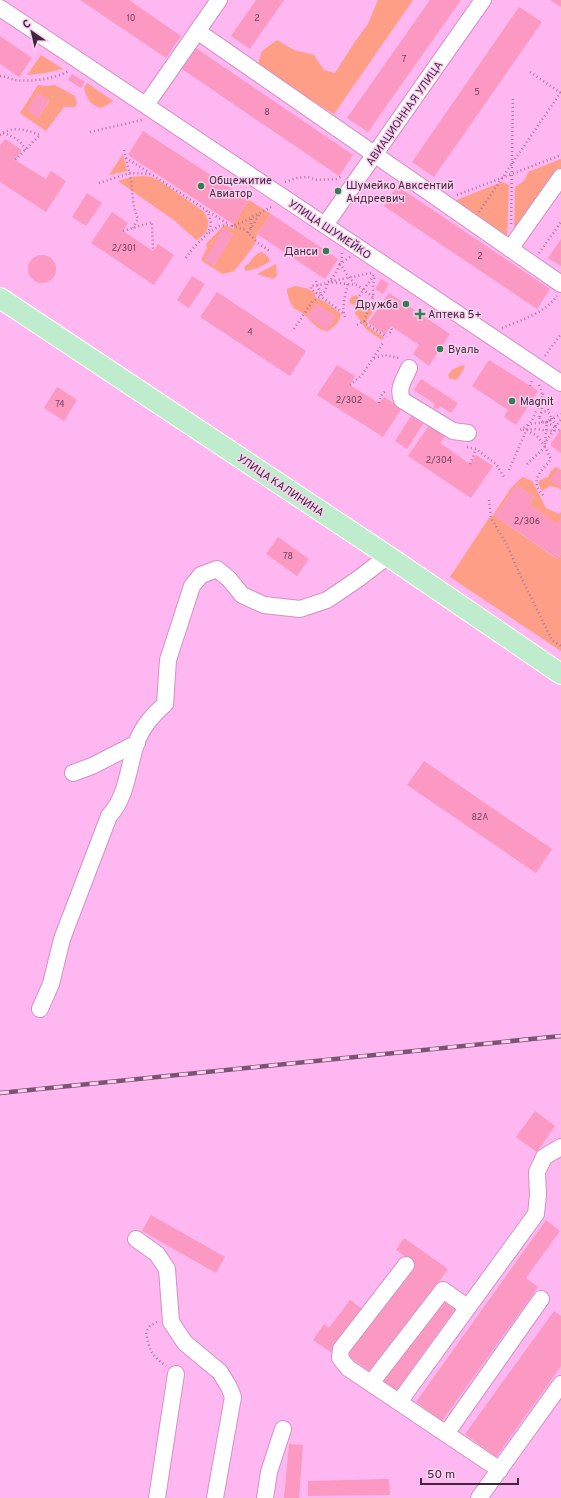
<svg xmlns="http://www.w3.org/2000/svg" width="561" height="1498" font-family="Overpass,sans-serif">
  <rect width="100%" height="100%" fill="#feb7f0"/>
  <!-- green -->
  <path fill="#fe9e87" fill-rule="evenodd" d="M378,0H413L334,114L257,67L262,51L277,40L294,50L314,55L324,70L335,73L354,43L368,24Z
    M41,55L63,69L45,73L27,75Z
    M87,83L113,101L107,105L101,108C90,105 87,99 84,88Z
    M38,85L46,86L55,85L75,96L77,104L75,107H64L46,131L20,113ZM38,93L49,101L38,118L27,110Z
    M123,154L127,171L109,175Z
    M561,159V170L514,236L515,187C522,183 526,180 528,172Z
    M143,176L151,177L160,181L203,211C212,222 209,234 196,240L175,221L118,181L131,177Z
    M502,182L509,185L507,239L454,201Z
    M249,200L271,214L257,234L255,244L243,260L234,271L223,274L202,261V258L207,248L206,244L224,225L234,229L233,224ZM223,228L233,234L214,266Z
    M262,252L269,258V262L258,268L246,271L244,269L245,266C252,262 253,254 262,252Z
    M276,264L277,276L273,279L257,274Z
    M295,286L306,288L315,293V297L327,303L341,314C340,322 334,327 328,331C315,330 310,318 301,312C298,309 295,310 293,307C290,302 287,295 287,289ZM316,304L336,317H307Z
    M356,295L365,304C370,300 374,300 379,303L367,320V326L384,337L382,340L366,329L357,316L355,314L356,306L350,303L349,300L352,297Z
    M463,365L465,367L458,378L455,380L449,378L448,375L453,369Z
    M556,467L561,470V472L558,470L550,480L561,487V490L559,488L550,486L542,491L538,483L540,480L548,477L551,471Z
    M522,477L532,481L546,508L559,514L561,512V518L557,524L529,504L534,497L517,485L495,516L557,559L561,554V651L450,577L489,518H491L511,488Z"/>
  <!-- building -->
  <path fill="#fb99c2" d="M80,0H129L181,36L166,58Z
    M256,0H284L250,49L231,36Z
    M430,0H461L368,132L347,118Z
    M550,0H561V7Z
    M519,7L542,22L434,177L412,162Z
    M0,36L32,58L19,77L0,64Z
    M196,48L353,155L339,176L182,69Z
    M72,74L85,82L81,88L68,80Z
    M38,93L49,100L38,118L27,110Z
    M143,131L249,200L233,224L128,155Z
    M5,139L22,150L15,160L46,179L51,171L66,181L46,212L0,182V146Z
    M397,186L550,289L537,309L384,206Z
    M87,193L102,203L86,226L72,217Z
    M112,212L128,223L123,231L153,251L158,244L174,255L154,285L91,243Z
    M271,214L338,259L325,279L257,234Z
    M223,228L233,234L214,266L204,260Z
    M561,239V266L548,258Z
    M28 269a14 14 0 1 1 28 0a14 14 0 1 1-28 0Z
    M192,276L205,284L189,308L177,300Z
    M381,279L389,284L383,294L375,289Z
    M217,292L306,351L290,376L200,317Z
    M389,293L450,334L429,366L413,354L419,345L391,326L385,335L368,323Z
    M316,304L336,317L327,330L307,317Z
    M489,360L538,391L516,425L504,417L508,410L472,386Z
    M337,365L355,376L350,385L379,403L384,397L402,408L383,437L317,395Z
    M421,379L458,403L451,413L440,406L437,409L433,407L435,404L414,390Z
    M57,387L77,400L64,421L44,408Z
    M411,416L423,424L407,449L395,441Z
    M430,424L446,435L440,443L470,464L476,455L493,466L471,498L408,456Z
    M561,429V453L550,445Z
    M558,469L561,472V487L550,480Z
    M517,485L534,497L529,504L557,524L561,518V554L558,559L495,516Z
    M278,537L309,559L297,576L266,554Z
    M424,761L552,849L536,873L407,785Z
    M535,1111L555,1126L537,1152L516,1137Z
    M151,1215L225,1257L216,1273L142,1231Z
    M546,1220L560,1231L526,1278L538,1287L442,1421L416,1402Z
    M404,1238L448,1269L373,1374L347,1355L414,1263L396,1250Z
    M443,1298L456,1308L396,1391L383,1382Z
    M350,1300L364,1310L332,1353L313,1340L324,1324L329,1328Z
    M554,1311L561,1316V1366L496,1457L465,1434Z
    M289,1444L303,1445L299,1498H284Z
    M389,1479L390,1495L308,1496V1481Z"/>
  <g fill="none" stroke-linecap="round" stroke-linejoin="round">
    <!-- minor casing -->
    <g stroke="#d490c6" stroke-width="18">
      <path id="minor" d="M0,8L561,383
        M197,31L561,284
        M146,105L219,0
        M325,225L483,0
        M510,249L561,177
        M409,368C404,380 397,388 402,400L453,431L468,433
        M73,773L92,766L137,743
        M40,1009L51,984L62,939L109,816C127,797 128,768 136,744C142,727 151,717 165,704L168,660L192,586L201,575L217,569L229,579L242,595L264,605L300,609L327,600L358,579L388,556
        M136,1239L157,1254L167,1269L171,1322L185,1343L220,1372L229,1387L233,1397L215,1498
        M406,1265L341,1349L340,1358L348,1368L500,1470
        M371,1383L443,1290L467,1307
        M399,1402L536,1214L538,1195L537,1172L544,1157L561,1147
        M446,1434L541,1299
        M157,1498L176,1374
        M265,1498L269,1472L283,1429
        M479,1498L561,1384"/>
    </g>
    <!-- major casing -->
    <g stroke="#fff" stroke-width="22">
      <path id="major" d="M0,298L388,556L561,674"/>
    </g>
    <!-- path -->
    <path stroke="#ab78a1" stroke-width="2.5" stroke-dasharray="1 3" stroke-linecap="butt" d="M530,72L561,93
      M0,76C6,76 10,79 15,80C33,82 53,79 69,71
      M90,132L142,120
      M3,133C13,136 21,141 26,150
      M0,135C12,125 27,130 40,135L15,160
      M124,150L126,158L150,173
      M126,158L131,180L134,208L138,219L133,228
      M285,182L297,178L308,177L317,180L336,179L342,176
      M99,183L130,173L151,174L206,210C217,227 207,234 195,246C192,249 189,254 185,259
      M457,195L561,155
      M209,212L228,224
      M479,212L561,92
      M511,224L513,96
      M232,226L245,230L258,243L271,252
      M251,228V218
      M123,231L152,222L153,251
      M209,233L219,226L228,225L232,226L243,222L273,206
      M248,233L259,215
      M342,253C343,260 335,277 329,281C325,285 317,285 311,286V289L344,314
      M539,253L561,222
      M350,257L340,264C345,270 348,279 355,283
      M371,273L328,282L357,285L373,297
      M316,281L321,295
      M357,299L374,275
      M345,317C341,307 346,293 348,282
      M364,321L366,324L387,337
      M357,325L364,321L373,297V284L375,275
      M502,328C521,320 545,313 557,296
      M294,329L312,302L321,296L325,291L328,282
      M390,333L392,330L391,326
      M545,356L561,334
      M374,358L384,355L400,358
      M350,385L362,375L383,343
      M539,385C544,396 542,399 537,409C532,421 532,423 520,430L534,429L553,431L560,430
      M530,386L532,380
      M543,394L549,412
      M379,403C380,398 381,394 386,391
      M539.5 417a5.5 5.5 0 1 1 11 0a5.5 5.5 0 1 1-11 0Z
      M541,413L544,399
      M552,418L556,427
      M527,430L537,436L545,447V443L561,419
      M545,442L547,422L556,428
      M467,447L476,449L496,464L504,477
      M470,464L476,449
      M527,464L545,447L551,459C541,472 528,481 544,496
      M509,470L529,424L547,422L561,414
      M489,500L491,518L506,543L520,575L552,640L561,646
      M157,1322L150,1326L146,1332C150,1351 150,1354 166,1366"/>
    <!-- minor -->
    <use href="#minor" stroke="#fff" stroke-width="16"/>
    <!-- major -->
    <use href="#major" stroke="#bfeccd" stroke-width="20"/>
    <!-- rail casing -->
    <g stroke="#7b5373" stroke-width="4.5">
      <path id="rail" d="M0,1093L561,1036"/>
    </g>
    <!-- rail -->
    <use href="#rail" stroke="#fbd0f1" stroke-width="3" stroke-dasharray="9" stroke-linecap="butt"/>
  </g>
  <!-- markers -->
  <g fill="#318051" stroke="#fbd0f1" stroke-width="1.5">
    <circle cx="201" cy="186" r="4"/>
    <circle cx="338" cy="191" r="4"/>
    <circle cx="326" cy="251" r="4"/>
    <circle cx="406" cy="304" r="4"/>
    <path d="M418 308h4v4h4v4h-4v4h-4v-4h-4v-4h4z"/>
    <circle cx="440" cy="349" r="4"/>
    <circle cx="512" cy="401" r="4"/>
  </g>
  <g text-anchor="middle" stroke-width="3" stroke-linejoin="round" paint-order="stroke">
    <!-- number labels -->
    <g font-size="9" fill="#70435e">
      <text x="131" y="21">10</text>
      <text x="257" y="21">2</text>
      <text x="404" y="62">7</text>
      <text x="477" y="95">5</text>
      <text x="267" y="115">8</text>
      <text x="124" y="251">2/301</text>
      <text x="480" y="259">2</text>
      <text x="250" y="335">4</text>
      <text x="349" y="403">2/302</text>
      <text x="60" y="407">74</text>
      <text x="439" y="463">2/304</text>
      <text x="527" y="524">2/306</text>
      <text x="288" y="559">78</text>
      <text x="480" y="820">82А</text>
    </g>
    <!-- street labels -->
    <g font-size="11" fill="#41263c" stroke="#fbd0f1">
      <text transform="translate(404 113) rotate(-55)" y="4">АВИАЦИОННАЯ УЛИЦА</text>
      <text transform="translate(330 229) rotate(34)" y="4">УЛИЦА ШУМЕЙКО</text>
      <text transform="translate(281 485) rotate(34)" y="4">УЛИЦА КАЛИНИНА</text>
    </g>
    <!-- poi labels -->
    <g font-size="11" fill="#41263c" stroke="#fbd0f1" text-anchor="start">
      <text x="209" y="184">Общежитие<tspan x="209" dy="13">Авиатор</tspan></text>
      <text x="346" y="189">Шумейко Авксентий<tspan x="346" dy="13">Андреевич</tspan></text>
      <text x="318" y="255" text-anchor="end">Данси</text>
      <text x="398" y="308" text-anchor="end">Дружба</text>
      <text x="428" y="318">Аптека 5+</text>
      <text x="448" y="353">Вуаль</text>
      <text x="520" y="405">Magnit</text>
    </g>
  </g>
  <!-- north arrow -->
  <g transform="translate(32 32) rotate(326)" stroke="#fbd0f1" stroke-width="3" paint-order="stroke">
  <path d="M0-3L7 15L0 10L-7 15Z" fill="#41263c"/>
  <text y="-6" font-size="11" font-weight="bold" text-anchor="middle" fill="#41263c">С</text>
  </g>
  <!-- scale -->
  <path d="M421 1478v6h97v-6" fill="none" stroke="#41263c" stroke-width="2"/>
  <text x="427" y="1478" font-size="12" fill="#41263c" stroke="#fbd0f1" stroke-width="3" paint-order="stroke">50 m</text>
</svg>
